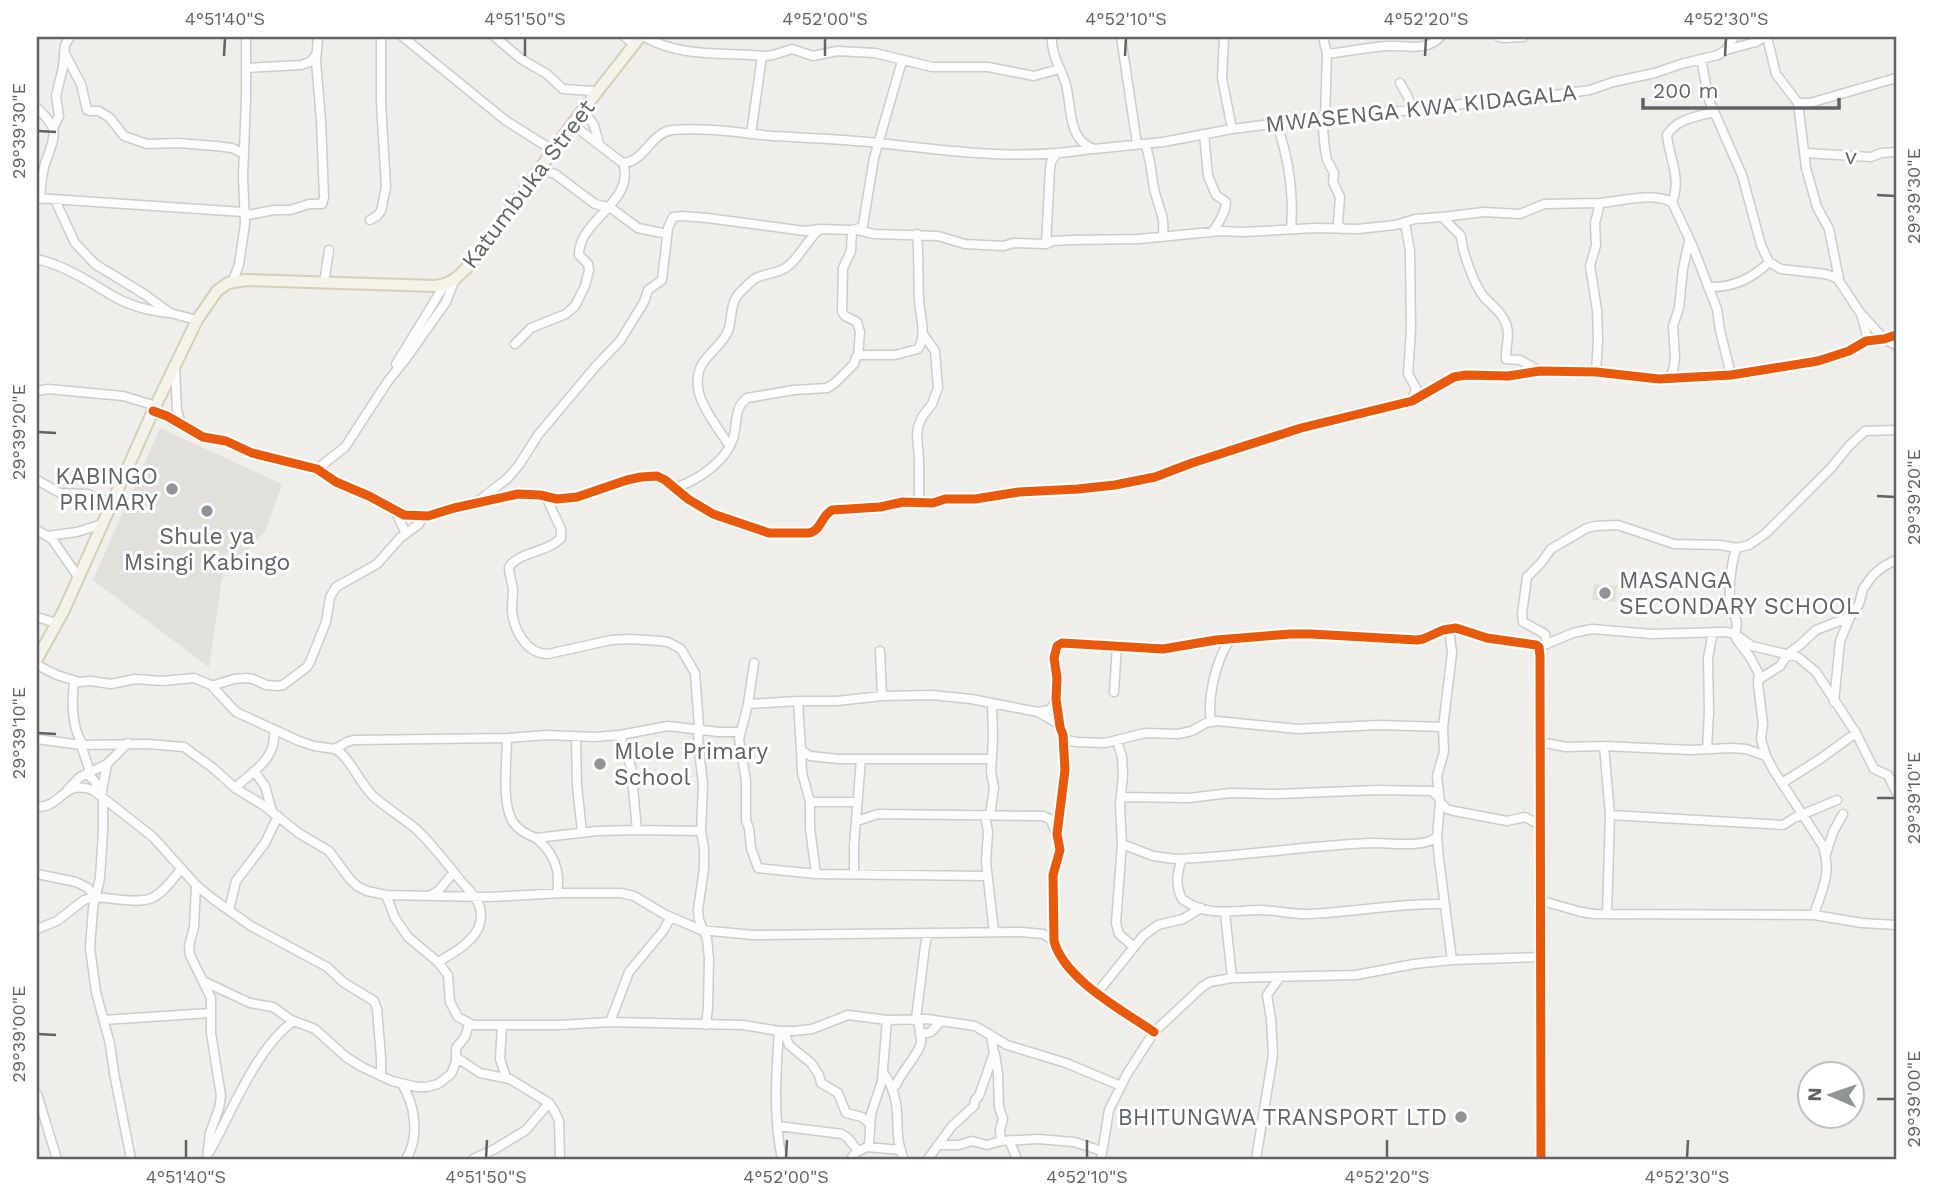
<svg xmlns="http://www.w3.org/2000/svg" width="1933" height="1196" font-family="'Work Sans',sans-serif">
  <rect width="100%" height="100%" fill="#efeeea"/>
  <!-- education -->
  <path fill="#e2e0da" d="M160,428L282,484L266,530L222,578L209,667L93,580Z
    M1594,584L1617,586L1616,602L1592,600Z"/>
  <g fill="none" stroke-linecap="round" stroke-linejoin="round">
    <!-- minor casing -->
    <g stroke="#cbcccc" stroke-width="11">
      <path id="minor" d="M403,37L505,120L546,146L552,153
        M495,37L521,59L547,74L563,89L592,91L596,94
        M625,37L634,44
        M645,37C681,58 725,52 765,56L773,55L792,49L813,56L837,51L875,53L932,67H988L1034,76L1059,69
        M1052,37C1051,56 1061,67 1066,85C1072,107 1067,140 1094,149L1163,142L1232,129L1350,114L1436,109L1477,101H1512L1590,90L1613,82L1655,73L1681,64L1718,55L1726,50L1734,37
        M1121,37L1137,144
        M1224,37L1222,78L1232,129
        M1323,37L1327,54L1325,118
        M1499,37L1504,38L1523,37
        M1767,37L1776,74L1798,103H1810L1896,78
        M1726,50L1756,42L1764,37
        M64,52L81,84L87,110L90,111H99L110,118L124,136L147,144L178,143L216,146L232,148L244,154
        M1327,54C1347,52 1367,47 1388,46C1405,45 1427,52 1440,37
        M1701,59L1709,100L1742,175L1761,245L1769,262L1781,269L1825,274L1837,278L1861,314L1867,336L1866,341
        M247,68L301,65L310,62L316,55
        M1400,83L1408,97L1412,110
        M1798,103L1806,168L1817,207L1829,229L1839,279
        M37,108C62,131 54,136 45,164C41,176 41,188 40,199
        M583,110L594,125L599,144
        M1322,118L1325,150L1327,160L1334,173L1333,182L1340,197L1338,223L1340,227L1344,229
        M572,124L620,161L625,163C645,160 651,133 672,130C704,127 740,133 773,136C808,138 844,139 879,143C950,151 1019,161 1091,149
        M1277,124C1288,157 1294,194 1291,229
        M53,128L59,116L56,96L63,67L65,45L70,37
        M751,134L762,56
        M1204,134L1208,176L1216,195L1226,202C1226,211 1218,225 1212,232
        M1145,144C1151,159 1151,173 1154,188C1157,206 1167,218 1162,237
        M1805,153L1871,157L1881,153L1896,152
        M540,170L555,174L595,204L611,208L638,228L667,234
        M37,198L243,212L244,210L248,215L274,210H290L309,204H322L324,197L321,121L316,61L318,37
        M55,200L75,243L95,264L144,294L170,313L197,320
        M1672,202C1682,178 1669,158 1667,135C1676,119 1698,116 1714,112
        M1442,217L1461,236C1462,251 1474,285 1484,297C1492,306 1504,314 1507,327C1510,337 1505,349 1506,359L1520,360L1540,371
        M370,220L377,216L381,211L386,187L381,102V37
        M1405,223L1410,251L1411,329L1408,374L1416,388L1412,401
        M852,230L851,251L843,268L842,312L845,316L857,322L860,332L858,356
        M857,230L874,234L938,236L965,244L1004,246L1013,243L1046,244L1053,241L1071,240L1139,239L1221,231L1243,232L1315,228L1358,229L1395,225L1415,219L1442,217L1484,212L1520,214L1544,204L1600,203
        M1046,244L1050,169L1051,162L1057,153
        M37,259C65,266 87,280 111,295C128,305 149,311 169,313
        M233,281L239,264L245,224L243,176L246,99V37
        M324,283L329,250
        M1708,287C1733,288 1752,279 1769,262
        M1863,316L1884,339L1896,345
        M515,344L531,328L566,314L575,306L585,286L589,270L588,264L579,255C578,220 636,202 623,163
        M396,364L445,284
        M175,368L177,410L181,424
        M1596,372L1598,340L1597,310L1590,266L1596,245L1595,223L1600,203C1623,201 1649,192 1672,202L1693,247L1717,309L1720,330L1731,375
        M1668,378L1673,371L1675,358L1673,326L1679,308L1683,269L1689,241
        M37,391L48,389L123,396L156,406
        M153,411L167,416L203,437L226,441L252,453L317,469L336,482L369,496L404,515L428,516L454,508L518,494L540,495L557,499L577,497L627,480L641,477L657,476L665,480L688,499L713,514L769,533H809C821,531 821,516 832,510L880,507L903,502L933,503L945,499H975L1019,492L1078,489L1115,485L1155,477L1192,463L1301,428L1412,401L1454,377L1466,375L1508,376L1540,371L1596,372L1659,379L1731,375L1818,361L1849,351L1866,341L1884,339L1896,335
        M729,445C719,430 700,405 698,388C694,359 717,353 727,333C733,321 729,307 737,296C739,293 753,279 756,278C766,273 777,274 787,267C800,257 806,241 819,230
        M317,469L345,447L388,381L405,360L446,302L455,279
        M37,480L60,493L88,494L112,504
        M675,488C698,480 725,462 733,439C738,424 733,409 747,398L794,390L827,388L835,383L854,364L856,357L860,355H895L918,349C927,334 920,316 919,300C918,278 919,256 917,234
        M546,497L561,529V538C547,553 520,551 509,567C509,575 512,581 513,589C513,596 512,603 512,611C514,630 526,654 548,654L611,640L630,639L661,641L668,642L681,649L695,673L699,726L698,742L703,784L701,831L704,848V868L698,910L699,920L707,939L709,959L708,1007L706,1025
        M477,502L508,478L519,465L538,435L596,366L620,341L644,302L648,290L662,280L668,228L673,217L682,216L707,218L805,231L820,229L852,230L860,228L863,225L874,158L902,61
        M919,503V459L917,436L918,427L922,417L932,404L938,388L935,351L923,334
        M396,512L406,534
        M37,530L52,539L79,578
        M47,536L77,532L102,524
        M1737,548C1731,559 1728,594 1731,606C1735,618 1739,622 1735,634L1752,646L1798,657L1816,672L1856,733L1874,769L1888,775L1896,792
        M37,617L56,623
        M1449,628L1452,653L1443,727L1444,752L1437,776L1440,802L1437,837L1439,859L1452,960
        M1547,644L1545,634L1523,622L1522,614L1527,577L1541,563L1551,549L1587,528L1595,526L1618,525L1674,544L1720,545L1737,548L1749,545L1765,534L1831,468L1849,446L1865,431L1896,430
        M1544,645L1573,633L1592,629L1652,634L1726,632L1735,634L1737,640L1750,657L1759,674L1758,684L1763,724L1761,739L1766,756
        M880,651L882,696
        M754,663L748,704L739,739L746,780V821L749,828L751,848L758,868L816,874L987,876
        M37,665L57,675L79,682L91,681L111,684L135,679L162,681L194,678L211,685H215L234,679L246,678L253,679L266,685L278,686L283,685L307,667L310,662L326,622L330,597L336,587L377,564L400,538L419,524L422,517
        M1758,680L1780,666L1788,654L1801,644L1816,630L1850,617L1859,604L1863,589L1873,575L1884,566L1896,560
        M74,681C72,703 71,726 83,745
        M211,685L236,712L299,741L314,746L335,749L341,753C354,766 360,783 373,796C386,808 402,817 416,829C433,845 446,863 461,881C472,894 485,904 480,923C477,940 452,954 438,962
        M1114,692L1117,646
        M798,701L801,750L810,756L839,759H992
        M1834,702L1840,641L1850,617
        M748,704L798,701H837L882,696L932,695L971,699L1038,712L1050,710L1056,700
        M1038,712L1060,725
        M1211,722C1207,699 1216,659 1230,640
        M620,735L631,767L637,830
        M576,737L577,786L582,832
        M507,738C507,760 501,804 513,822C518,830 528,835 536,838L597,831L637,830L701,831
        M37,739L81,745L147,744L184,747L213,768L235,788L263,805L300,834L329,851L349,878L357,886L367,891L386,895L490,897L563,893H621L634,896L664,914L701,930L753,935L1021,932L1043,934L1054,941
        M1064,739L1076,742L1105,743L1145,733L1178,734L1192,731L1206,723L1217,721L1298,729L1379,725L1443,727
        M1117,741L1122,757L1123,775L1120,805L1122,844L1116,923L1119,934L1134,947
        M1540,742L1566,747L1604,746L1690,750L1731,748L1746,749L1766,756L1774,771L1823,846C1832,875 1822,888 1814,915
        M81,745L90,772
        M1604,746L1610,815L1607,914
        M335,749L347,742L354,740L507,738L547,735L594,737L620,735L668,726L719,732H740
        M1707,749L1709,712L1708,658L1713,632
        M801,750L802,773L810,802V828L816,874
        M254,771L265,786L272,811
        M86,774L93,779L102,792
        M1782,783L1820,759L1856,733
        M235,788C254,770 276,760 274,731
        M68,789L80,777L107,764L128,743
        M101,796L107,764
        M1122,797L1189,798L1230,793L1277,794L1377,790L1432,791L1438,797
        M103,798V831L100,878L93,908L90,948L96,992L110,1044L114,1073L131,1159
        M810,802H857
        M1440,802L1447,809L1454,811L1507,821L1525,817L1540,825
        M37,807C63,807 62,779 93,790L153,837L196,885L213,899L251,926L327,967L343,982L374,1001L377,1009L381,1057V1076
        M985,815L988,832L986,862L994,932
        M990,815L994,788L991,772L993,738L992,703
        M1610,815L1783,825L1794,818L1837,800
        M857,821L878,814L1043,816L1050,819L1056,832
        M536,838C554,853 561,870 557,893
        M1122,844L1153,856L1175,859C1242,857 1308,845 1374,843C1391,843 1424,848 1437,837
        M1826,854L1833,832L1843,814
        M1182,859C1177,873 1175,885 1182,899C1208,918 1231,910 1260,910C1276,910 1293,915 1309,914C1354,912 1398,903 1444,904
        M37,874L76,882L88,888L95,897
        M854,874V846L861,759
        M196,885L194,927L189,946L190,955L211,998V1033L221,1096L219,1108L210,1133L207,1159
        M386,895L395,918L408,937L438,962L448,975L450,1002L458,1017L473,1025H560L610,1022L743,1025L779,1031H794L812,1029L848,1015L887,1020L927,1019L975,1026L1007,1045L1066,1063L1121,1086
        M430,896L439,890L454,872
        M1539,900L1581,912L1594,914L1814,915L1862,923L1896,925
        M229,910L236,881L265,843L278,816
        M1225,913L1232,978
        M37,929L57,921L84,900L95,897C110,898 139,904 152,898C164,892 173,879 181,869
        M203,981L250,1003L273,1007L291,1020L315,1029L346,1057L362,1067L392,1081L417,1087H426L438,1084L451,1074L456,1062V1048L465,1037L469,1024
        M1097,993L1143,936L1158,925L1183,919L1201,908
        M916,1019L925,946L928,933
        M104,1020L210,1013
        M610,1022L629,972L663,931L671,917
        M502,1025L500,1059L506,1077
        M779,1031C776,1074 773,1117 782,1159
        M784,1031L789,1045L811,1063L819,1075L821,1083L838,1093L846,1113L862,1117L870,1124
        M1154,1032C1122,1010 1064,979 1054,941L1053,875L1060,850L1057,834L1065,770L1063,735L1060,727L1056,699L1057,678L1054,658L1057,646L1062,643L1163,649L1216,640L1290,634H1311L1417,640L1423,639L1443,630L1456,628L1487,638L1536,645L1539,647L1540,656L1541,1159
        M920,1035L931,1032L941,1021
        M995,1054L998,1074L999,1107L1003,1119L1000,1129L1001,1141
        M456,1057L480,1073L510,1079L549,1103L555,1112L559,1121L560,1159
        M883,1072C890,1082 894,1091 896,1103C899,1123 895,1141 904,1159
        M402,1084C415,1105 420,1137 406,1159
        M892,1088L896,1085C902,1071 914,1060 920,1046C924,1037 917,1028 919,1019
        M37,1094L57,1159
        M778,1126L842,1134L848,1138L857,1150
        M1009,1140L1017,1159
        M938,1145H959L972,1141L987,1145L1001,1141L1038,1139L1074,1142L1102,1151
        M867,1147L901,1150
        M210,1151C231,1113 258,1045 294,1021
        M473,1159L495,1149L526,1130L549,1103
        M851,1159C857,1148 862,1152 869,1145L871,1114L882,1081L887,1020
        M928,1159L952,1126L974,1106L975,1100L979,1096L994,1053L991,1035
        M1101,1159L1109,1110L1127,1074L1154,1032L1202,987L1210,982L1232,978L1356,975L1414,964L1452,960L1541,957
        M1256,1159L1273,1055L1271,1019L1267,995L1280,977"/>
    </g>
    <!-- major casing -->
    <g stroke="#d7ceb8" stroke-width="14">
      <path id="major" d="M37,659L64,610L153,411L197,320L217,291L228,283L246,280L435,286L445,284L455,279L470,265L572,124L640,37"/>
    </g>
    <!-- minor -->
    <use href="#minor" stroke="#fdfcfc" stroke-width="8"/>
    <!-- major -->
    <use href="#major" stroke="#f4f2e9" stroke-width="10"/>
    <!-- cycleway casing -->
    <g stroke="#fff" stroke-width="13">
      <path id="cycleway" d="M153,411L167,416L203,437L226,441L252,453L317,469L336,482L369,496L404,515L428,516L454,508L518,494L540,495L557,499L577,497L627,480L641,477L657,476L665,480L688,499L713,514L769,533H809C821,531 821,516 832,510L880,507L903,502L933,503L945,499H975L1019,492L1078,489L1115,485L1155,477L1192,463L1301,428L1412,401L1454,377L1466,375L1508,376L1540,371L1596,372L1659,379L1731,375L1818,361L1849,351L1866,341L1884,339L1896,335
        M1154,1032C1122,1010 1064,979 1054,941L1053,875L1060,850L1057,834L1065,770L1063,735L1060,727L1056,699L1057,678L1054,658L1057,646L1062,643L1163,649L1216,640L1290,634H1311L1417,640L1423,639L1443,630L1456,628L1487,638L1536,645L1539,647L1540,656L1541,1159"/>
    </g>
    <!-- cycleway -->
    <use href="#cycleway" stroke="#e8590c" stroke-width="9"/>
  </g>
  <!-- ticks -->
  <path fill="none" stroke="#5f6368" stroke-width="2.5" d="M224,56L225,38M525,56V38M825,56V38M1125,56L1126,38M1425,56L1426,38M1725,56L1726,38M38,131L56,132M1877,195L1895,196M38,432L56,433M1877,496L1895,497M38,733L56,734M1877,798H1895M38,1034L56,1035M1877,1099H1895M186,1158V1140M486,1158L487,1140M786,1158L787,1140M1087,1158V1140M1387,1158V1140M1687,1158L1688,1140"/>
  <!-- markers -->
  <g fill="#919496" stroke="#fff" stroke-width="2.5">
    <circle cx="172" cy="489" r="7"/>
    <circle cx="207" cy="511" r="7"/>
    <circle cx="1605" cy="593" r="7"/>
    <circle cx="600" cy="764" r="7"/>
    <circle cx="1461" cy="1117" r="7"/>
  </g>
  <g text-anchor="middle" stroke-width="6" stroke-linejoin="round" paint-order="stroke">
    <!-- street labels -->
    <g font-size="23" fill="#5f6368" stroke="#fff">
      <text transform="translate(1421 108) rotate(-6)" y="8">MWASENGA KWA KIDAGALA</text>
      <text transform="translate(1851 156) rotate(3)" y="8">v</text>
      <text transform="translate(528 184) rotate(-53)" y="8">Katumbuka Street</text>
    </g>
    <!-- poi labels -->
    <g font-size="23" fill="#5f6368" stroke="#fff" text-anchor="end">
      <text x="158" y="484">KABINGO<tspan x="158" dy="26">PRIMARY</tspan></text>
      <text x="207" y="544" text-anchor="middle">Shule ya<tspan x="207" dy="26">Msingi Kabingo</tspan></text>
      <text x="1619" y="588" text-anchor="start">MASANGA<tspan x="1619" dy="26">SECONDARY SCHOOL</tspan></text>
      <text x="614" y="759" text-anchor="start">Mlole Primary<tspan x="614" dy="26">School</tspan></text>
      <text x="1447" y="1125">BHITUNGWA TRANSPORT LTD</text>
    </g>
  </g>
  <!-- border -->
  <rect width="1933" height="1196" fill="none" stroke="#ffffff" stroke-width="77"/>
  <!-- north arrow -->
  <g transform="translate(1831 1095) rotate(272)"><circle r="33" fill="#ffffff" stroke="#bfc1c3" stroke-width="2"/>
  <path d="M0-5L12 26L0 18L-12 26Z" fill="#919496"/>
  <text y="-10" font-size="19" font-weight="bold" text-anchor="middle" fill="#5f6368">N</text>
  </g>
  <!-- scale -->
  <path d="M1643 98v10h196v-10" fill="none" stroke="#5f6368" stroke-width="3.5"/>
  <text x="1653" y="98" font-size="21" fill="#5f6368" stroke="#ffffff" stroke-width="5" paint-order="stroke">200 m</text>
  <rect x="38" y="38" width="1857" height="1120" fill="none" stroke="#5f6368" stroke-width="2.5"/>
  <g font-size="18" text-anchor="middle" fill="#5f6368">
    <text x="225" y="25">4°51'40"S</text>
    <text x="525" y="25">4°51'50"S</text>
    <text x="825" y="25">4°52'00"S</text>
    <text x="1126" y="25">4°52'10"S</text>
    <text x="1426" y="25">4°52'20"S</text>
    <text x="1726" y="25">4°52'30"S</text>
    <text transform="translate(19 131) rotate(-90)" y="6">29°39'30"E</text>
    <text transform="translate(1914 196) rotate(-90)" y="6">29°39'30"E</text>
    <text transform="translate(19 432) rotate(-90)" y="6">29°39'20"E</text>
    <text transform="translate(1914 497) rotate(-90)" y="6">29°39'20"E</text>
    <text transform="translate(19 733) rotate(-90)" y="6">29°39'10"E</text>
    <text transform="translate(1914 798) rotate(-90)" y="6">29°39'10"E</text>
    <text transform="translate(19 1034) rotate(-90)" y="6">29°39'00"E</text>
    <text transform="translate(1914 1099) rotate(-90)" y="6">29°39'00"E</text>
    <text x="186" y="1183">4°51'40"S</text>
    <text x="486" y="1183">4°51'50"S</text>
    <text x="786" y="1183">4°52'00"S</text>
    <text x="1087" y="1183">4°52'10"S</text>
    <text x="1387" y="1183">4°52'20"S</text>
    <text x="1687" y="1183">4°52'30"S</text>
  </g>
</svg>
